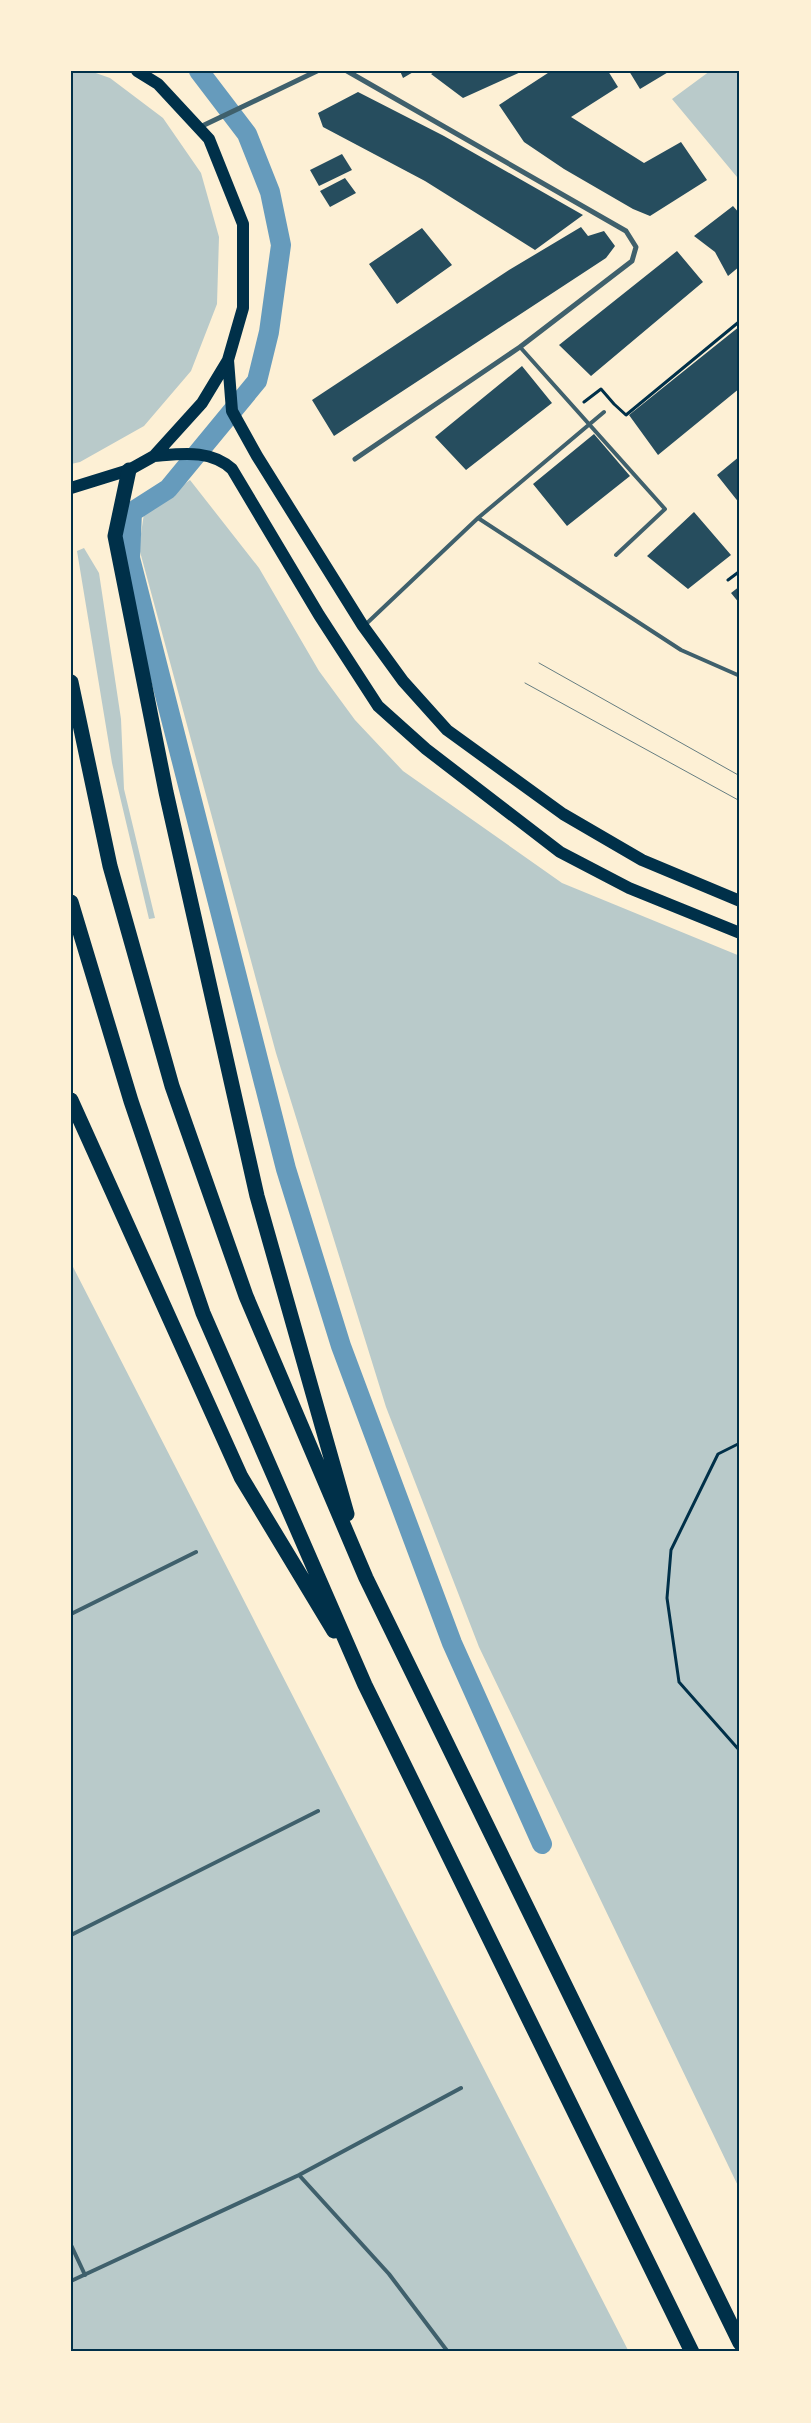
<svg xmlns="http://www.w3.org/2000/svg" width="811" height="2423" font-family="'PT Sans Narrow',sans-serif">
  <rect width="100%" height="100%" fill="#fdf0d5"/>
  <!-- green -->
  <path fill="#b9caca" d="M71,71H90L110,78L163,118L201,173L219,237L217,304L191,371L144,426L80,462L71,464Z
    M710,71H740V174L737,177L672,99Z
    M190,480L259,568L319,671L355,720L403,771L562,883L740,956V2190L479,1647L386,1407L276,1053L139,548L144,513Z
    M84,548L99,573L121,719L124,789L155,918L149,919L112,763L77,551Z
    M71,1263L629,2352H71Z"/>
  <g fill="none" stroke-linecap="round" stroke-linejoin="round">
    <!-- canal -->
    <path stroke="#669bbc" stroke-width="20" d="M199,71L247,134L270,192L281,245L269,332L257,381L168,489L132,512L130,558L286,1169L341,1346L452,1643L542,1844"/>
  </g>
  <!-- building -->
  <path fill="#264d5e" d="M400,71H415L403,78Z
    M436,71H523L463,98L431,74Z
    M551,71H608L618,87L571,117L644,163L681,142L707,180L650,216L633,209L564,169L524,142L499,105Z
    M629,71H670L640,89Z
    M358,92L444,136L583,215L535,250L425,181L323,127L318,113Z
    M342,154L352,170L319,186L310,170Z
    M345,178L356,193L330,207L320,191Z
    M733,206L740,214V266L728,276L715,252L694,236Z
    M581,227L588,236L604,231L615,246L606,258L334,436L312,400L509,270Z
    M422,228L452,265L397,304L369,264Z
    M677,251L703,282L591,376L559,345Z
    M740,326V388L658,455L629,415Z
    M522,366L552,403L466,470L435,437Z
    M594,434L630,476L567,526L533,484Z
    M740,456V504L717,475Z
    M694,512L731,555L688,589L647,556Z
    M740,586V604L731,593Z"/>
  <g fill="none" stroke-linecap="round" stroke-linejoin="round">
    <!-- path -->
    <path stroke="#003049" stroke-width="3" d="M584,402L601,389L614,404
      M614,404L626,415L740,321
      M728,580L740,571
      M740,1443L718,1454L671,1550L667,1598L679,1682L740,1751"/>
    <!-- service -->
    <path stroke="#3f606c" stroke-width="4" d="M520,347L665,509L616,555
      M478,518L604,412
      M365,625L478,518L681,650L740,676
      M71,1614L196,1552
      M71,1935L318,1811
      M299,2175L389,2274L448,2352
      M71,2245L85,2275
      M71,2281L299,2175L461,2088"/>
    <!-- minor -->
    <path stroke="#3f606c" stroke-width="5" d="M347,71L626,231L636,247L632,261L520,347L355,459
      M200,127L317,71"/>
    <!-- primary -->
    <path stroke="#003049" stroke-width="12" d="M228,360L232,411L257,456L363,626L403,681L447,730L563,814L642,860L740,901
      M154,456C181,454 210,449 232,469L319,615L378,706L426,749L560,852L629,888L740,933
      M71,488L129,470L154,456L202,403L228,360L243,308V224L209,139L158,84L137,71"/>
    <!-- motorway -->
    <path stroke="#003049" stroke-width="15" d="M129,470L115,536L166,792L257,1196L347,1514
      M71,682L110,866L172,1086L246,1296L366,1578L740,2343
      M71,902L131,1101L203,1313L365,1685L692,2352
      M71,1100L241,1477L334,1631"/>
    <!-- tram -->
    <path stroke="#657d81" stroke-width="1" d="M539,663L740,776
      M525,683L740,801"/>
  </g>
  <!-- border -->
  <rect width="811" height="2423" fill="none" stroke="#fdf0d5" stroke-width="145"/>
  <rect x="72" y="72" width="666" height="2278" fill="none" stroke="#003049" stroke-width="2"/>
</svg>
